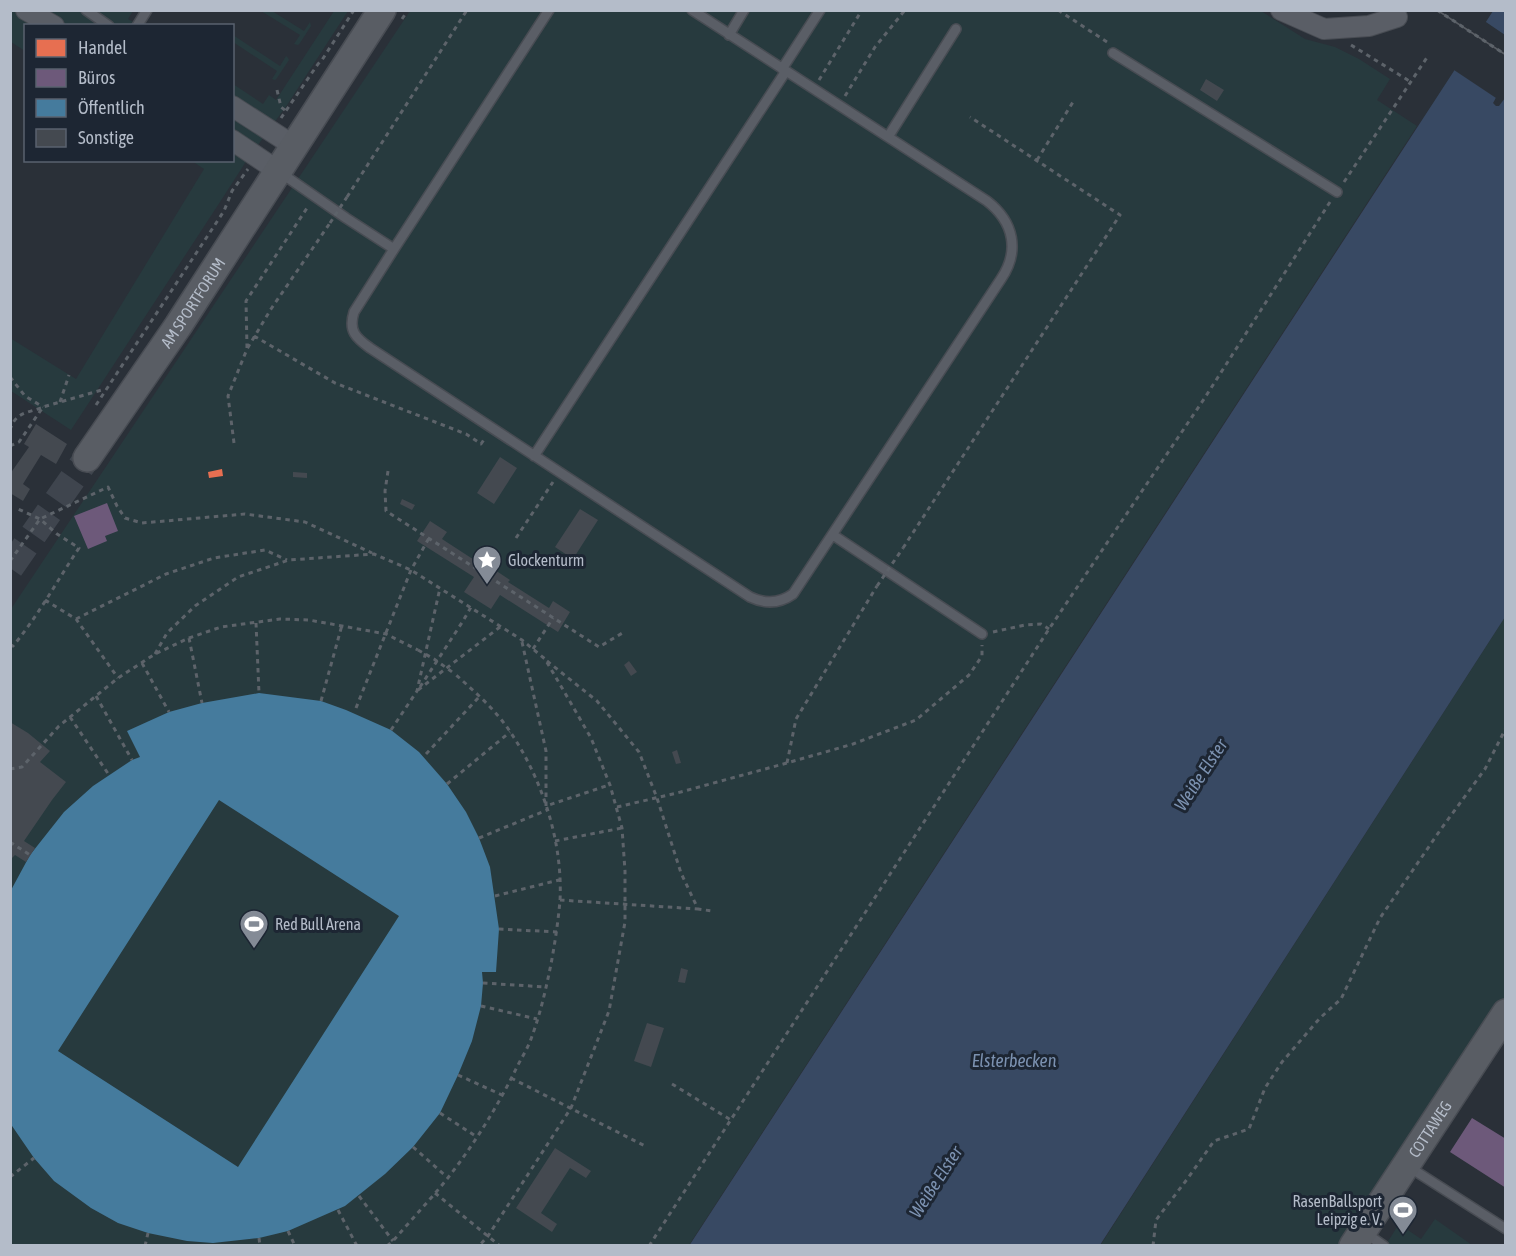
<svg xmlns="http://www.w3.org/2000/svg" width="1516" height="1256" font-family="'Asap Condensed',sans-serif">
  <rect width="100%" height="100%" fill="#2a3038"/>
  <!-- green -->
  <path fill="#273a3e" d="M10,11H133L128,19L139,25L26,26L25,51L11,42Z
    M261,11H272L304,31L310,22L311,26L300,43L298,45L294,44L300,35Z
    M334,11H348L287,105L247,160L220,202L71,430L11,391L10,338L76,379L204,169L192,161L232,160L233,84L263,104L269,95L276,100Z
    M410,11H1261L1305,39L1335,47L1359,59L1390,79L1377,100L1417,126L689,1245H11V609Z
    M233,35L280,66L286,56L288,58L289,60L277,78L275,80L272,79L277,71L233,42Z
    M1505,617V1011L1354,1245L1100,1246Z
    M1435,1219L1472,1245L1385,1246L1399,1224L1421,1239Z"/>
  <!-- water -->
  <path fill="#384963" d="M1493,11H1505V82L1493,103L1496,106H1499L1505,98V617L1100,1245L689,1246Z"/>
  <!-- pier -->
  <path fill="#2a3038" d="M1483,20L1505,35L1506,88L1497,102L1495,100L1496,98L1451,68Z"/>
  <!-- shops -->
  <path fill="#e76f51" d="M222,469L223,476L209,478L208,472Z"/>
  <!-- offices -->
  <path fill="#6d597a" d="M107,503L118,531L105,536L107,541L88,549L74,516Z
    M1472,1118L1506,1139V1188L1450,1152Z"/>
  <!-- public -->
  <path fill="#457b9d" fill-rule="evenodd" d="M259,693L321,701L346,710L391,730L419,752L447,784L466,812L479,838L490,867L499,929L496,972H482L483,983L481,1006L472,1041L458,1075L440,1113L413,1147L385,1174L345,1206L288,1231L259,1238L213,1243L187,1241L148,1233L118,1223L91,1208L54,1181L34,1158L10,1123V892L30,855L64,812L93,786L132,760L140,757L127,731L169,712L202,703ZM219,800L399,916L238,1167L58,1051Z"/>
  <!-- building -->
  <path fill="#444950" d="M1206,79L1224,90L1217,101L1200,90Z
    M36,424L67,444L56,464L41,455L23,484L30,489L23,501L10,493V474L29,447L24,444Z
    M500,457L517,468L494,504L477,493Z
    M293,472L307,473V478L293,477Z
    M402,499L415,505L412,510L400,504Z
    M580,509L598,520L573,559L555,547Z
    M430,521L447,532L442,539L482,565L483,562L510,580L508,582L549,608L553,601L570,612L558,632L500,595L491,609L464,592L474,577L417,541Z
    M629,661L637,672L631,676L624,665Z
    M10,722L28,733L50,751L40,762L66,782L52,800L24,841L35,848L26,862L15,855L10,860Z
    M677,750L681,763L676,764L672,752Z
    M681,968L688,970L685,983L678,982Z
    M647,1023L664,1028L651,1067L634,1061Z
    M555,1148L591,1171L586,1178L570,1168L541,1213L557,1224L552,1232L516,1208Z"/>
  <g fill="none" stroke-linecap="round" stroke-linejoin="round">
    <!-- secondary-tunnel -->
    <path stroke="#3f454e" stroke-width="27" stroke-dasharray="27 14" stroke-linecap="butt" d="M10,568L87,458"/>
    <!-- lane casing -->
    <g stroke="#484c53" stroke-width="12">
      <path id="lane" d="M86,10L109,26
        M549,10L394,249L354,312C348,331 356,338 370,348L750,597C765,604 779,604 793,594L1001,279C1020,251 1014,222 987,201L692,10
        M137,26L147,10
        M729,35L744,10
        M1113,53L1337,192
        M782,69L820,10
        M888,137L956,29
        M281,173L346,218L394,249
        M534,456L786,71
        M833,535L982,634
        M1409,1167L1506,1229
        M1364,1232L1384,1246"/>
    </g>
    <!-- street casing -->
    <g stroke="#484c53" stroke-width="22">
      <path id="street" d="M26,10L54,26
        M1281,10L1324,29L1369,26L1397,17
        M232,106L294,146
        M232,140L278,171"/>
    </g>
    <!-- secondary casing -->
    <g stroke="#484c53" stroke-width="30">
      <g id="secondary">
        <path id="s1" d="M87,458L178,326L382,10"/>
        <path id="s2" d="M1353,1246L1506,1013"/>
      </g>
    </g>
    <!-- path -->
    <path stroke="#5d636a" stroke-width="3" stroke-dasharray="4.5 4.5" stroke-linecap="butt" d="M1058,10L1107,42
      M402,19L408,10
      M1351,45L1411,82
      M819,80L862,10
      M277,90L281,107L286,111
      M845,96L875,47L905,10
      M281,118L318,64L322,60L354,10
      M1037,160L1073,102
      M1344,182L1428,56
      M347,197L467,10
      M254,336L335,383L466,434L481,444L485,438
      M247,348L246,301L309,205
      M10,377L25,396L43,407
      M60,402L69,375
      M96,405L224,211L232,191L248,169
      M10,430C15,413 26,413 41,408
      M234,443L228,396L247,349L271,309L330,223
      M10,446L19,442L43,407L105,389
      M388,471L385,491L386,511L599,647L624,632
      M516,538L553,482
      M903,548L1120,215L970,117
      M10,561L40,519L108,487L117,506L125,518L142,523L245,514L305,522L372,553
      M45,600L76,619L118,678
      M76,619L166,574L214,558L265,550L287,560
      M256,623L259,693
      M993,632L1025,625L1041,624L1049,629
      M189,638L202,703
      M522,642L546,751V806L609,785
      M10,645L13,646C38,616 57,581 79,548L57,534L40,519L16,508
      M533,649L553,618
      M155,654L167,633L195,606L238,577L289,560L374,554L411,570L522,640L545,659L572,705L591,738L610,785L622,828L625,871V922L609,1011L571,1108L488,1236L479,1246
      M547,661L597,701L639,752L657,798L681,873L698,909L712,911
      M142,663L169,712
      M420,687L463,621L471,607
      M418,690L500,627
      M96,696L132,760
      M321,701L342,625
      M356,708L411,570L429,538
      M70,717L109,775
      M391,730L417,691L440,588
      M426,754L480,696
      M787,763L796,719L877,586
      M10,769L22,767L59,726L118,678L155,654L189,638L221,627L280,619L309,620L386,634L418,650
      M447,784L510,732
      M617,807L677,793L787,763L853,744L916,720L969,675L982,656V645
      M479,838L547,810
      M555,841L622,828
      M10,842L30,855
      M495,896L559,880
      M560,900L698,909
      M499,929L557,932
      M483,983L546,987
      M481,1006L537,1019
      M458,1075L502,1095
      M511,1078L645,1146
      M672,1084L731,1120
      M440,1113L477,1137
      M413,1147L447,1177
      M10,1177L34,1158
      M435,1193L500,1246
      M359,1196L393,1241
      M338,1210L357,1246
      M288,1231L295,1246
      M259,1238L260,1246
      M145,1246L148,1233
      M387,1246L393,1241C411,1220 430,1200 447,1179C473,1146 496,1109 515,1071C520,1060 527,1050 531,1039C540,1015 546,989 551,964C555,943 558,922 560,901C563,843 543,781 511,733C496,710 475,692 455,674
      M649,1246L1049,629L1204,399L1330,202
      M1153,1246L1156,1220L1188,1178L1214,1141L1249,1129L1265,1088L1282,1062L1320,1018L1341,999L1380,918L1441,829L1485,769L1506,728"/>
    <!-- lane -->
    <use href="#lane" stroke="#5a5e66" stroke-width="9"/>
    <!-- street -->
    <use href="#street" stroke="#5a5e66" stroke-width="20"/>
    <!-- secondary -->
    <use href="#secondary" stroke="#595d64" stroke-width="27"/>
    <!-- tram -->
    <path stroke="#595d64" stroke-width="1.5" d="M1437,10L1506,55"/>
    <!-- path-bridge -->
    <path stroke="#5d636a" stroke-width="3" stroke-dasharray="4.5 4.5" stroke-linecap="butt" d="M1437,10L1506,55
      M330,223L347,197
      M877,586L903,548
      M418,650L434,659L455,674"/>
  </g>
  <!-- icons -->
  <defs>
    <g id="sight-pin" transform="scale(1.5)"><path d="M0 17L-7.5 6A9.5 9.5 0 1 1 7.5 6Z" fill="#848b96" stroke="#1d2633"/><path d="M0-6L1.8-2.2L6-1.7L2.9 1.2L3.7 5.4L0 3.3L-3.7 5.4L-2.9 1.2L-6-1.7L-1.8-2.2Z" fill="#fff"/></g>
    <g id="stadium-pin" transform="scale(1.5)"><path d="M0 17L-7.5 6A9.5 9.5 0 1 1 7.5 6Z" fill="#848b96" stroke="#1d2633"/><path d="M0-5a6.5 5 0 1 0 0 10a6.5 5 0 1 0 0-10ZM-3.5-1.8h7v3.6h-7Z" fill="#fff"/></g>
  </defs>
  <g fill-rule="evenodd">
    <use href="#sight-pin" x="487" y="560"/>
    <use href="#stadium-pin" x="254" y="924"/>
    <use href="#stadium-pin" x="1403" y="1210"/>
  </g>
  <g text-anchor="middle" stroke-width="6" stroke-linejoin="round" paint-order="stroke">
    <!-- street labels -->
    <g font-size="16" fill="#b4bcc9" stroke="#1d2633">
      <text dy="6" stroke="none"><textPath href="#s1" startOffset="188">AM SPORTFORUM</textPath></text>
      <text dy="6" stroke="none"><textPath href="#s2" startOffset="140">COTTAWEG</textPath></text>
    </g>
    <!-- poi labels -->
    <g font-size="16" fill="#b4bcc9" stroke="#1d2633" text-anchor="start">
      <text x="508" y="566">Glockenturm</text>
      <text x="275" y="930">Red Bull Arena</text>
      <text x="1382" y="1207" text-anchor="end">RasenBallsport<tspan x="1382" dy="18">Leipzig e. V.</tspan></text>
    </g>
    <!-- water labels -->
    <g font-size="18" font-style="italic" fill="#7c92b1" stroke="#1d2633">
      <text transform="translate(1201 775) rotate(-57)" y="6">Weiße Elster</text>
      <text x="1014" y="1067">Elsterbecken</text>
      <text transform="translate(936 1182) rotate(-57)" y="6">Weiße Elster</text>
    </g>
  </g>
  <!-- border -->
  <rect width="1516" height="1256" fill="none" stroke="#b4bcc9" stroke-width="24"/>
  <!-- legend -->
  <rect x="24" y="24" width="210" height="138" fill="#1d2633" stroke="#59626f" stroke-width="1.5"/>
  <rect x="36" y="39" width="30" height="18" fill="#e76f51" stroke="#59626f" stroke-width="1.5"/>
  <text x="78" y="54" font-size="18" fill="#b4bcc9">Handel</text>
  <rect x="36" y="69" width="30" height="18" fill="#6d597a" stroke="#59626f" stroke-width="1.5"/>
  <text x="78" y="84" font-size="18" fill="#b4bcc9">Büros</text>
  <rect x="36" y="99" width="30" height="18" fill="#457b9d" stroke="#59626f" stroke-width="1.5"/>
  <text x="78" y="114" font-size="18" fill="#b4bcc9">Öffentlich</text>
  <rect x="36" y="129" width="30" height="18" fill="#444950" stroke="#59626f" stroke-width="1.5"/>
  <text x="78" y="144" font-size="18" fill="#b4bcc9">Sonstige</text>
</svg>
